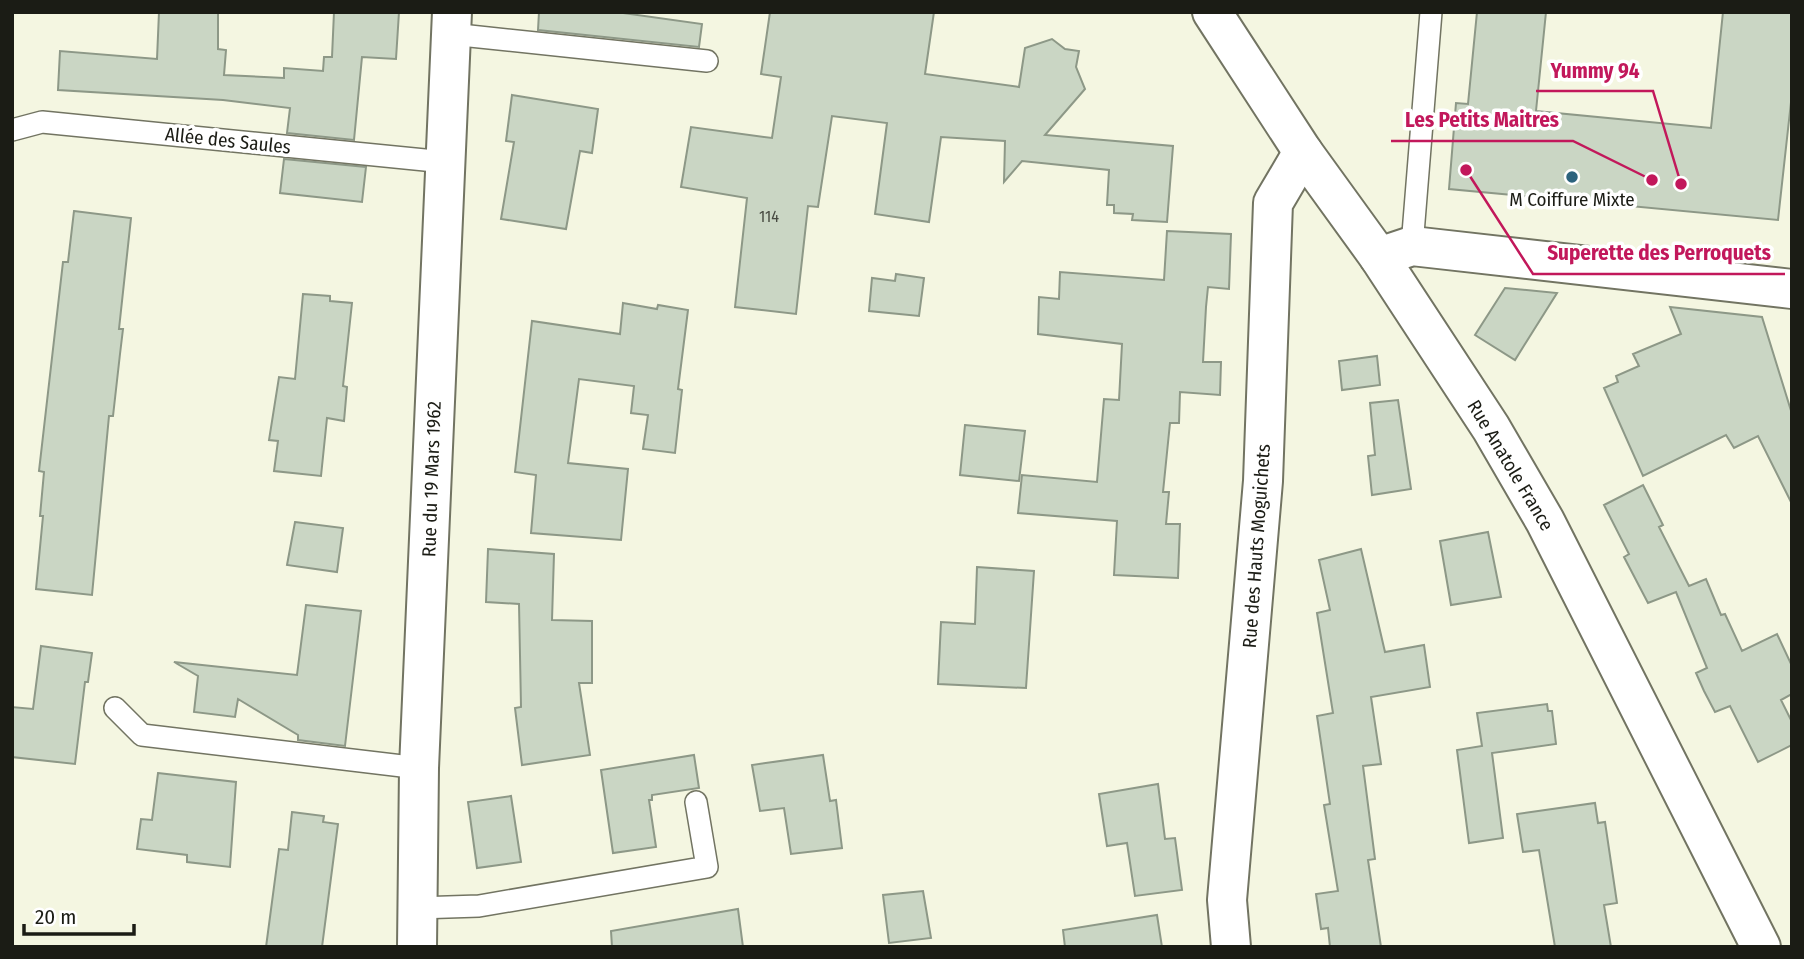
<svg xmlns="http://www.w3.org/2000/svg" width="1804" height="959" font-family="'Fira Sans Condensed',sans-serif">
  <rect width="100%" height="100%" fill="#f4f6e1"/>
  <!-- building -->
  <path fill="#cad6c4" stroke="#8d9887" stroke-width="2" d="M159,12H218V49L226,50L224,75L284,78V68L323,71L324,57H332L334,12H399L396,59L362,57L354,140L287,133L290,108L223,100L58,90L60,51L157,59Z
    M539,12H616L702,24L699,47L538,30Z
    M770,12H934L925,74L1019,87L1025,48L1052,39L1065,49L1079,51L1076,67L1085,89L1045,135L1173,146L1167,222L1132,220L1133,214L1114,213V205H1107L1109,170L1022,161L1004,182L1005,141L941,137L929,222L875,214L887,123L832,116L818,207L808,206L796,314L735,307L747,198L681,187L691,127L772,138L781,77L761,74Z
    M1477,12H1546L1536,111L1711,128L1723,12H1792V93L1778,220L1449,189L1456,103L1468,104Z
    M512,95L598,109L592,153L580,151L566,229L501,219L514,142L506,141Z
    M284,159L366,167L362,202L280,193Z
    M74,211L131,218L119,329H123L120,354L113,416H109L92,595L36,589L43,516H40L44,472L39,471L63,262H68Z
    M1167,231L1231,234L1229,289L1208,287L1206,307L1203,362H1221L1220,395L1180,392L1179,423H1170L1163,492H1169L1166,524H1180L1178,578L1114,575L1117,521L1018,513L1022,475L1097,482L1104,399L1119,400L1122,344L1038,334L1039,297L1059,299L1060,272L1164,280Z
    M896,274L924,278L919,316L869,311L872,278L895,281Z
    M1505,288L1557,293L1515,360L1475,335Z
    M303,294L330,296V301L352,303L343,386L347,387L344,421L327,418L321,476L274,471L278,441L269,440L279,377L295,379Z
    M623,303L657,309L658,305L688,310L678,389L682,390L675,453L643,449L648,415L631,413L634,386L579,379L568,463L628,469L621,540L531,533L536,475L515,472L532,321L620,334Z
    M1670,307L1762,317L1792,414V504L1758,436L1734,448L1726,435L1643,476L1604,388L1618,382L1616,376L1639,366L1633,354L1681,334Z
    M1377,356L1380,385L1342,390L1339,361Z
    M1398,400L1411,489L1372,495L1368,456L1375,455L1370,403Z
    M965,425L1025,431L1019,481L960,475Z
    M1643,485L1663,525L1659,527L1689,586L1706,579L1721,615L1725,614L1742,651L1777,634L1792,666V694L1781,700L1792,722V745L1758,762L1730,706L1715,712L1704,691L1696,673L1707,668L1676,592L1648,603L1624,557L1629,554L1604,505Z
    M295,522L343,528L337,572L287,565Z
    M1488,532L1501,597L1451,605L1440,541Z
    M488,549L554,554L552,620L592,621V683H579L590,755L522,765L515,708L521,707L519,604L486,602Z
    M1361,549L1385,652L1424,645L1430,687L1371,697L1381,764L1363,766L1375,859L1368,860L1381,947H1330L1328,928L1321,929L1316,894L1338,891L1324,805L1330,804L1317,716L1333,713L1317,613L1330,610L1319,560Z
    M977,567L1034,571L1026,688L938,684L941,622L975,624Z
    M306,605L361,611L345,746L298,740V735L238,699L235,717L194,712L198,676L174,662L297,675Z
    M41,646L92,653L88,682H85L75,764L12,757V707L33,709Z
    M1547,704L1548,711H1552L1556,744L1492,753L1503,838L1469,843L1457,750L1482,746L1477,713Z
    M694,755L699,788L652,795V800H649L656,847L613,853L601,770Z
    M823,755L830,801L836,800L842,848L791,854L784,808L760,811L752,765Z
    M158,773L236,782L230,867L187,862V855L137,849L141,819L152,820Z
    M1158,784L1165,839L1175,838L1182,890L1135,896L1127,843L1107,846L1099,794Z
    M511,796L521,862L477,868L468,802Z
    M1595,803L1598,823L1605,822L1617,903L1604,905L1611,947H1555L1539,850L1523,852L1517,814Z
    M292,812L324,816L323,822L338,824L322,947H266L279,849L288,850Z
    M923,891L931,938L889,943L883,895Z
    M738,909L743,947H612L611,931Z
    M1157,915L1162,947H1065L1063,930Z"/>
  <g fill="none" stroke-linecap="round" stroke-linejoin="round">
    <!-- service casing -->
    <g stroke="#727462" stroke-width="24">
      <path id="service" d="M451,34L707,61
        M12,130L42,122L445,162
        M1412,246L1431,12
        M115,708L142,735L419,768
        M417,908L479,906L707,867L696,802"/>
    </g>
    <!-- minor casing -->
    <g stroke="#727462" stroke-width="42">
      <path id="minor" d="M1379,257L1412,246L1792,289
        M417,947L419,768L452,12
        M1231,947L1227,900L1263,481L1273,203L1303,152"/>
    </g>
    <!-- tertiary casing -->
    <g stroke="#727462" stroke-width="42">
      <path id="tertiary" d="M1212,12L1303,152L1379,257L1491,428L1545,521L1761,947"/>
    </g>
    <!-- service -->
    <use href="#service" stroke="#fff" stroke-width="21"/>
    <!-- minor -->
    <use href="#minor" stroke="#fff" stroke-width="38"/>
    <!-- tertiary -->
    <use href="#tertiary" stroke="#fff" stroke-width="38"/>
  </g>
  <!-- markers -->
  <circle fill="#2c637d" stroke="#fff" stroke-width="2.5" cx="1572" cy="177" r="7"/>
  <g text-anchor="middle" stroke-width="7" stroke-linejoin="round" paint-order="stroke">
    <!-- number labels -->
    <g font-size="16" fill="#474a41">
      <text x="769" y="222">114</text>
    </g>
    <!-- street labels -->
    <g font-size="19" fill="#1b1c15" stroke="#fff">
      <text transform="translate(228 140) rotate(6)" y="7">Allée des Saules</text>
      <text transform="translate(1511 465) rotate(59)" y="7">Rue Anatole France</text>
      <text transform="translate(431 479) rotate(-88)" y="7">Rue du 19 Mars 1962</text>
      <text transform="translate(1256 546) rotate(-86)" y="7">Rue des Hauts Moguichets</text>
    </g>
    <!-- poi labels -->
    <g font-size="19" fill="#1b1c15" stroke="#fff">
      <text x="1572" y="206">M Coiffure Mixte</text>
    </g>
  </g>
  <!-- callouts -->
  <path fill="none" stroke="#c2185b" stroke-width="2.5" d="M1681 184L1653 91H1536M1652 180L1573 141H1391M1466 170L1533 274H1785"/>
  <g fill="#c2185b" stroke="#fff" stroke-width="2.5">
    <circle cx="1681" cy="184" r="7"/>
    <circle cx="1652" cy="180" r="7"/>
    <circle cx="1466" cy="170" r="7"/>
  </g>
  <g font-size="21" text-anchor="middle" font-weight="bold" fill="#c2185b" stroke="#fff" stroke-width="7" stroke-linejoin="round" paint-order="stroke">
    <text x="1595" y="78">Yummy 94</text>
    <text x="1482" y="127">Les Petits Maitres</text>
    <text x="1659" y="260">Superette des Perroquets</text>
  </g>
  <!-- border -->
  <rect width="1804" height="959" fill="none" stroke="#1b1c15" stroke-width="28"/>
  <!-- scale -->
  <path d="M24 924v10h110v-10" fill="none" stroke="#1b1c15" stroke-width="3.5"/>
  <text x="35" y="924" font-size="21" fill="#1b1c15" stroke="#ffffff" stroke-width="5" paint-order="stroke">20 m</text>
</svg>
